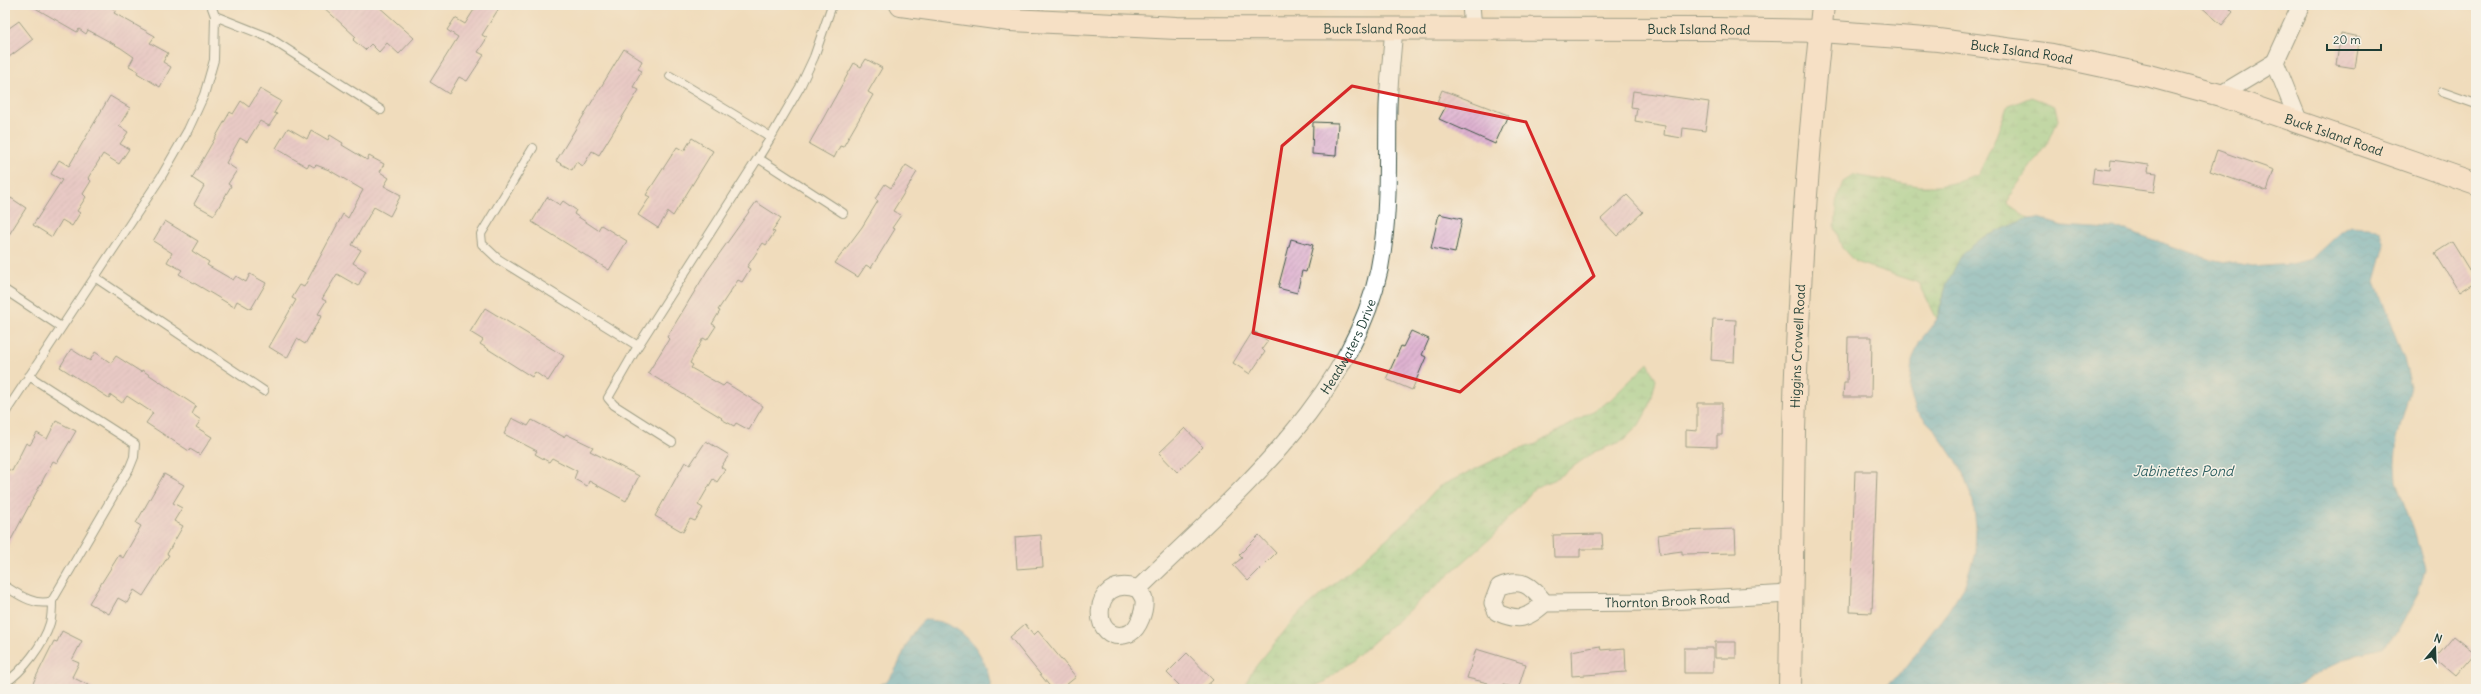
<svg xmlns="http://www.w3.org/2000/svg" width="2481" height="694" font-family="Delius,sans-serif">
  <defs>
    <pattern id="wetland-marsh" width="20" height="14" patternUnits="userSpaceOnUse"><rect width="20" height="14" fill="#8bd18b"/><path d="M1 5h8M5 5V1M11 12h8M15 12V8" fill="none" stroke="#71ab72"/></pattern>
    <pattern id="water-waves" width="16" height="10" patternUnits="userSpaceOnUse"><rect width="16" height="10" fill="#49aac8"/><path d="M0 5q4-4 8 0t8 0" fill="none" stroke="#3c8ca3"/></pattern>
    <pattern id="building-hatch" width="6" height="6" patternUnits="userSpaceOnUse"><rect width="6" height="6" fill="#dfb2d1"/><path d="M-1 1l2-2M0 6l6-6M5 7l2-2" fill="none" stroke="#b492aa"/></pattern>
  </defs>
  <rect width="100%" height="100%" fill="#f7f3e8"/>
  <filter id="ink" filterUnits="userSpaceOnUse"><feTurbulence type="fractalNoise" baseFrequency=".025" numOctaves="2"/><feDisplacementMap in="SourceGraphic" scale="8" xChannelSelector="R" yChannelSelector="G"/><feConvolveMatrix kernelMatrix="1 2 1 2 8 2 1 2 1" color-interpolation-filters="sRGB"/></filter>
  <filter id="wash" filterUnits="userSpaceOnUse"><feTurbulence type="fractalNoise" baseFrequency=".012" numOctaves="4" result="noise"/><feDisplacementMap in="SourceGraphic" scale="16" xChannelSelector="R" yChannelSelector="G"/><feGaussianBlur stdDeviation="0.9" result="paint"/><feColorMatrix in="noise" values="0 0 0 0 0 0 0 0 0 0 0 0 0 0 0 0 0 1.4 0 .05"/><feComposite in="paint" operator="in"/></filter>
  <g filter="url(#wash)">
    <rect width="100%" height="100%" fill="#f0dcbc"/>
    <!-- wetland -->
    <path fill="url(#wetland-marsh)" stroke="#558760" d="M2031,97L2055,106L2058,120L2049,141L2010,195L2008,204L2030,219L1982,238L1947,283L1937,319L1919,283L1855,262L1842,248L1835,228L1838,195L1843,182L1854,175L1918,186H1937L1958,182L1978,175L1993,144L2007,107Z
      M1648,363L1656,379L1650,405L1639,425L1623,441L1594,452L1554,480L1536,487L1493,536L1350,662L1324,682L1310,689H1243L1252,671L1296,617L1408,520L1438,487L1511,452L1536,444L1582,417L1609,401Z"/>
    <!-- water -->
    <path fill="url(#water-waves)" stroke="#34747e" d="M2037,218L2063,226L2126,230L2206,258L2252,267L2291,264L2311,259L2339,233L2351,226L2368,227L2381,232L2385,245L2375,281L2404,359L2411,387L2397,439L2395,463L2396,482L2415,533L2425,570L2418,594L2397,633L2383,648L2357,654L2325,669L2292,689H1883L1898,676L1948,611L1965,584L1975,553L1976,526L1973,502L1962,471L1934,429L1916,411L1909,389L1912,361L1919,342L1937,319L1947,283L1962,254L1982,238L2024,220Z
      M924,620C961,619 988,654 991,689H872C877,686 885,683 889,679C904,661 905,635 924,620Z"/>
    <g id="blocks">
      <!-- building -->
      <path fill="url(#building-hatch)" d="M30,5H107L116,10L114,13L155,36L150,43L168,53L163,62L171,67L160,87L137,73L138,71L129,66L134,57L121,48L88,30L86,34L79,29L77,32Z
        M321,5H377L414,38L399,54L387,43L379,52L371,44L365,50L353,40L356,37Z
        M477,5H501L482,35L487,38L478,52L484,55L467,81L459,77L449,94L430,82L458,37L447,30L455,18L465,24Z
        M2199,5H2226L2233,12L2222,25Z
        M19,21L33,39L5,60V31Z
        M2341,33L2360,37L2355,68L2336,65Z
        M624,49L642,61L638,69L642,71L633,87L639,90L599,155L592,151L583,166L576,162L572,170L556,161Z
        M866,59L882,68L868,92L873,95L843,147L840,146L834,158L809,144L854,63L861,67Z
        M260,89L281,101L274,113L277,114L269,126L260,121L247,142L240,138L226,163L237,170L228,184L231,186L214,215L194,204L204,186L192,178L230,112L233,114L241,101L249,107Z
        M1442,90L1508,115L1495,144L1439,119L1446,106L1437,102Z
        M1633,91L1709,102L1705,131L1683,128L1682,138L1664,135L1665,126L1635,121L1637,108L1631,107Z
        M110,96L130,108L119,126L128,132L120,144L129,149L119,164L103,154L88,178L91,181L83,194L86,197L77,211L80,213L72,226L62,220L52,237L33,225L62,180L51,174L59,160L69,166Z
        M1313,122L1338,123L1336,156L1312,154Z
        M288,128L307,139L311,130L328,140L330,135L343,143L342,145L367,160L369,156L384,164L380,172L389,178L384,186L401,195L390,216L374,207L352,245L361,250L353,263L366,271L358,286L337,274L322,299L326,301L318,314L322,315L305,344L297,339L287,358L269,347L296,300L292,298L300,285L304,287L343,214L348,218L363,190L329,170L316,165L314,167L309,164L307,167L276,148Z
        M692,138L713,151L673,216L668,212L658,228L638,215L650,197L646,195L677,147L684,151Z
        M2217,150L2274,170L2267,191L2210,171Z
        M2111,160L2149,165L2148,172L2157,173L2154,192L2092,184L2094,168L2110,170Z
        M906,165L917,172L893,211L901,215L892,228L895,229L871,268L866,265L858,277L835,263L862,227L878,201L875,199L885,184L891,188Z
        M1627,195L1643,212L1617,236L1601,219Z
        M547,197L560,205L563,201L576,210L574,214L598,230L601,225L627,241L609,270L532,222Z
        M11,198L26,208L5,241V208Z
        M756,202L781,218L772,231L775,232L766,245L763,243L747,267L750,269L742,282L738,280L718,310L720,311L712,324L716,326L707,340L703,338L690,363L693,365L691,368L723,386L726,383L763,406L749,430L736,423L734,426L721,419L722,418L648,373L669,339L667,337L707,271Z
        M1439,214L1462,219L1455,253L1431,248Z
        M165,221L198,241L192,251L209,262L207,265L233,280L236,276L246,282L250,274L266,283L251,309L237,301L234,307L179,274L182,270L167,262L172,253L153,241Z
        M1291,239L1313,245L1306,272L1302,271L1297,293L1278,288Z
        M2452,242L2476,281L2459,292L2435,253Z
        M485,308L564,356L548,381L535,372L532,377L480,344L483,340L470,332Z
        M1713,319L1736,320L1734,362L1711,360Z
        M1253,331L1268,341L1262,349L1265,352L1250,374L1233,363Z
        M1411,331L1429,339L1422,355L1426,357L1412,390L1386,379L1401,346L1403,347Z
        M1848,337H1872L1871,397H1843L1844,383H1847Z
        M71,349L90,361L95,352L111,363L116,356L141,372L142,370L196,406L192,414L201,420L196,427L212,437L200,455L190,449L189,451L146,423L153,413L127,396L122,403L111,395L109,398L60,367Z
        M1697,403H1722V435H1717V447L1686,446V430L1697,431Z
        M512,418L528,426L532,420L564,437L566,434L593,447L590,451L639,476L626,501L589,481L587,486L574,479L577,471L552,458L549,462L535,454L537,451L504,434Z
        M56,421L76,431L57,463L53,461L5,551V468L12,471L26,443L30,445L37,433L47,439Z
        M1185,428L1203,447L1177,472L1159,453Z
        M706,441L729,455L721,467L725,470L717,482L713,479L698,505L703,508L695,521L690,519L683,532L655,516L685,462L690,465Z
        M1855,471H1877L1872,613L1850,612Z
        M164,474L184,485L173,503L182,508L174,521L183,526L167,554L169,555L143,596L134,590L127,603L118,598L109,614L89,603L119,555L123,558L141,526L136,523Z
        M1735,529L1736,553L1682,554V551L1660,554L1658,535L1681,531Z
        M1602,534L1603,549H1580V557H1554L1553,535Z
        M1041,535L1043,567L1017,569L1015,537Z
        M1259,535L1276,553L1248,581L1233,565L1242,558L1239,555Z
        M1025,624L1034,635L1038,631L1076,677L1061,689H1052L1010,637Z
        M62,631L82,641L72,660L79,663L72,677L96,689H30L54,641L57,642Z
        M2454,636L2475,653L2455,676L2435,659Z
        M1715,642H1736V658H1715Z
        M1600,646L1601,650L1625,648L1626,672L1572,676L1571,651Z
        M1684,648H1713V673H1684Z
        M1476,649L1526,664L1518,689L1503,685L1502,689H1486L1488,683L1467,678Z
        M1187,653L1213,680L1203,689H1183L1167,673Z"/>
    </g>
  </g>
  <g filter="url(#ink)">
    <use href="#blocks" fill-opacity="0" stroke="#3e5548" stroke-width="1"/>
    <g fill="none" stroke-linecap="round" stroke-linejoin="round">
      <!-- lane casing -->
      <g stroke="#3e5548" stroke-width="10">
        <path id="lane" d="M211,5L215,16L268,37L381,110
          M670,76L771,137L758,158
          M2442,92L2476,104
          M771,137L800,87L814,57L832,5
          M533,148L481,234L482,244L498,259L638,346L758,158L843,213
          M96,278L264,391
          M5,290L61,327
          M638,346L608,398L614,405L672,442
          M29,376L135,444L134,457L130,467L52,601
          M5,413L161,177L188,130L204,95L214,60L215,16
          M5,586C19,595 36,607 52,601C52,607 52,616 50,623C44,644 23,671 5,683"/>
      </g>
      <!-- street casing -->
      <g stroke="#3e5548" stroke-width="19">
        <g id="street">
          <path d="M1471,5L1473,28"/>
          <path d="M2220,95L2275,62"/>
          <path d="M2299,122L2275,62L2301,5"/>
          <path id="s1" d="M1138,589C1140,592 1143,596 1144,600C1145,610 1139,628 1130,633C1089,650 1089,571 1138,589C1233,496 1367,388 1383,246C1389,200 1387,153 1388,106C1389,80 1392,54 1394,28"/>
          <path id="s2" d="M1545,603C1526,619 1520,622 1497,612L1493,603L1499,587C1522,577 1530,585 1545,603L1651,602L1791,594"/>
        </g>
      </g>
      <!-- secondary casing -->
      <g stroke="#3e5548" stroke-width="24">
        <g id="secondary">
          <path id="s3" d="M901,5L1010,20L1177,28L1715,29L1821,31L1938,40L2052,55L2150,76L2220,95L2476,184"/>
          <path id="s4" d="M1790,689C1792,603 1792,517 1794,431C1798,289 1808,146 1823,5"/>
        </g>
      </g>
      <!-- lane -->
      <use href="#lane" stroke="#fff" stroke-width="8"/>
      <!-- street -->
      <use href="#street" stroke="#fff" stroke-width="17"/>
      <!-- secondary -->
      <use href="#secondary" stroke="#fde4d1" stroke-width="22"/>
    </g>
  </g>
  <!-- marked area -->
  <path d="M0 0H2481V694H0ZM1352,86L1526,122L1594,276L1460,392L1253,333L1282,146Z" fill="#f0dcbc" fill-opacity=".55" fill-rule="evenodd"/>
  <path fill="none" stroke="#d62828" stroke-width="3" stroke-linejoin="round" d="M1352,86L1526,122L1594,276L1460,392L1253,333L1282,146Z"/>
  <g text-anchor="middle" stroke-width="3" stroke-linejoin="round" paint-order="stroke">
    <!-- street labels -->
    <g font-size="13" fill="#1f3d34" stroke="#f7f3e8">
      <text dy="5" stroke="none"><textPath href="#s3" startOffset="475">Buck Island Road</textPath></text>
      <text dy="5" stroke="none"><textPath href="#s3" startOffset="799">Buck Island Road</textPath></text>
      <text dy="5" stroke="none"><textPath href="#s3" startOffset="1123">Buck Island Road</textPath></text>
      <text dy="5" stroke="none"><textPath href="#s3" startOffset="1447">Buck Island Road</textPath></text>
      <text dy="5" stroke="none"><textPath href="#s1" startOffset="471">Headwaters Drive</textPath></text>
      <text dy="5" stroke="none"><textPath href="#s4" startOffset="343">Higgins Crowell Road</textPath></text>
      <text dy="5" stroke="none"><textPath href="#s2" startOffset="257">Thornton Brook Road</textPath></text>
    </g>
    <!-- water labels -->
    <g font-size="14" font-style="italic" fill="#2c5e60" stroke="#f7f3e8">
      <text x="2183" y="476">Jabinettes Pond</text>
    </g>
  </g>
  <!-- margin -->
  <rect width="2481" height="694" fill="none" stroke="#f7f3e8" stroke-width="20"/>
  <!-- north arrow -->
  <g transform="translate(2435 648) rotate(19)" stroke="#f7f3e8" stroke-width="3" paint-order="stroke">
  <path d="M0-3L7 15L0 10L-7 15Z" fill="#1f3d34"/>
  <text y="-6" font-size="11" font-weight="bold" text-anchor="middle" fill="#1f3d34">N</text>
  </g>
  <!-- scale -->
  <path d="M2327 44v6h54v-6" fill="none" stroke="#1f3d34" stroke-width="2"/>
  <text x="2333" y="44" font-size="12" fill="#1f3d34" stroke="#f7f3e8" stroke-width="3" paint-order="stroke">20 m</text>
</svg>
